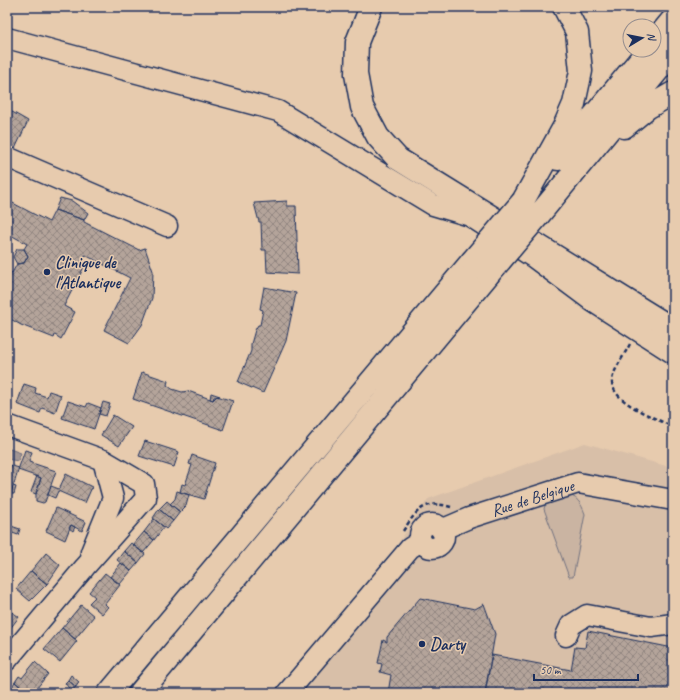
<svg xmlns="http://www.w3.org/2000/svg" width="680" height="700" font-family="Caveat,sans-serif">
  <defs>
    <pattern id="building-cross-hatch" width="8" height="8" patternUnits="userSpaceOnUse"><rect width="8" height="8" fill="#b4a49a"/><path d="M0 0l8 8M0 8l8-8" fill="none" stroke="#928681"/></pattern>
  </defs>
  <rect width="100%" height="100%" fill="#e7cbae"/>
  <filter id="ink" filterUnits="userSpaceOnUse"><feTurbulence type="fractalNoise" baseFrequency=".025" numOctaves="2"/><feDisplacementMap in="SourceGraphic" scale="8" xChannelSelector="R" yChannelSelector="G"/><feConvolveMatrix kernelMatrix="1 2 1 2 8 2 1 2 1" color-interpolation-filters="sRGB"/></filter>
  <g filter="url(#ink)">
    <!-- built -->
    <path fill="#d8bfa8" d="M585,443L673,468V693H286L371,584L428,499Z"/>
    <!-- grass -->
    <path fill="#cab4a2" stroke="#727280" d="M565,494C577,496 581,503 585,514L573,577H569L544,509L546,502Z"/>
    <!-- water -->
    <path fill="#a19593" stroke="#6b6c7e" d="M7,448L21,453L18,461L7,459Z"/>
    <!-- building -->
    <path fill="url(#building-cross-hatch)" stroke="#1b2f5e" d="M7,109L28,121L14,151L7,148Z
      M60,198L72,201L88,213L84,220L55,210Z
      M7,200L49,222L55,210L84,220V222L139,250L145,248L153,271L152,298L142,325L129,343L104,330L130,278L85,255L81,263L85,265L64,306L75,312L61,339L55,335L54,338L21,325L7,317V272L12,273L17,264L24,263L28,256L24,249L27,244L7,233Z
      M287,201V206H296L298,274L267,272L266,250H262L261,222H259L254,203Z
      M17,249H24L28,256L24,263L17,264L13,257Z
      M264,287L296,293L286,341L263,393L238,382L251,351V344L255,330L258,325H260L263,310L260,309Z
      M142,372L168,381L167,385L172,389L182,392L188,391L213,400L217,396L233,401L223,430L133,399Z
      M24,384L36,388L35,393L47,397L49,391L61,395L55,413L42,408L40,413L17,404Z
      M211,393L220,396L214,397L213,400L210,399Z
      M68,401L86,407L88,403L101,408L94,429L62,418Z
      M103,402L110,404L106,416L99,414Z
      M113,415L132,427L119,446L101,435Z
      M145,441L179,452L174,467L139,456Z
      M25,450L32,452L29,462L56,471L45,502L43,503L36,501V494L41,478L18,470Z
      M192,455L215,463L204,499L180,492L182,484L185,485L192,465L189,464Z
      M9,465L19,468L10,496L7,495V472Z
      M66,474L92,487L85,503L58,491L55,498L48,495L51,486L59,489Z
      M37,476L41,478L36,494L31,492Z
      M13,486L16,487L14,494H10Z
      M177,491L189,495L186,506L180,512L170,504L175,499Z
      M167,501L180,512L173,521L159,509Z
      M56,508L86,522L82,531L71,525L65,540L46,531Z
      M159,509L173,521L166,529L153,518Z
      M154,519L164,527L154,540L144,532Z
      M8,525L20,529L18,535L7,531Z
      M71,525L75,527L73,531L69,528Z
      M144,532L154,540L143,553L133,545Z
      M131,543L145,554L138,563L124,551Z
      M124,551L138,563L131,571L117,560Z
      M46,553L60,565L47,584L31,571Z
      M121,563L131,571L120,584L110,577Z
      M31,571L47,584L30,601L16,589Z
      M105,573L120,585L105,604L108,607L102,614L89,603L95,597L89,592Z
      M420,598L475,609L484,604L495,634L485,693H388L391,675L380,672L382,664L378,663L383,640L387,642V637Z
      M81,605L94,616L75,639L62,628Z
      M7,608L19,617L9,630L7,629Z
      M62,628L77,641L60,662L44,649Z
      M588,631L673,648V693H485L492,655L571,670L575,647L585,648Z
      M35,662L48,674L33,693H28L15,682L19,676L22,678Z
      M71,675L79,682L76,687L68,680Z
      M68,680L76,687L71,691L65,683Z
      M15,682L28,693H7Z"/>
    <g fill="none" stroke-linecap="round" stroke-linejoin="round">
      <!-- minor casing -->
      <g stroke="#1b2f5e" stroke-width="23">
        <g id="minor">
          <path d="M7,38L278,111L433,205L470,216L533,257L592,301L673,353"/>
          <path d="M7,157L167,226"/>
          <path d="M7,425L103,460L144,484L146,498L85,567L7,660"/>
          <circle cx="432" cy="536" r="12"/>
          <path id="s1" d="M441,530L469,518L578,483L673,500"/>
          <path d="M91,552L113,498L103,460"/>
          <path d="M566,636L571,625L587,615L651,627L673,624"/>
          <path d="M287,693L410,548L421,541"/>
        </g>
      </g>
      <!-- highway casing -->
      <g stroke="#1b2f5e" stroke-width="25">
        <path id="highway" d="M371,7L357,42L356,74L362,107L378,137L398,159L673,329
          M654,42L673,19
          M624,127L647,108L673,93
          M558,159L648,50
          M523,201L564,127L574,104L581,71L577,32L564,7
          M538,216L673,52
          M109,693L472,261
          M140,693L488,275"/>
      </g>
      <!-- path -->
      <path stroke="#1b2f5e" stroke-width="2.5" stroke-dasharray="4 3" stroke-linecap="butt" d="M630,344C626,352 613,371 612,380C610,402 656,418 673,427
        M403,531C417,510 424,499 451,507"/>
      <!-- minor -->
      <use href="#minor" stroke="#e7cbae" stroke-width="20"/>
      <!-- highway -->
      <use href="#highway" stroke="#e7cbae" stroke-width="22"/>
      <!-- highway-bridge casing -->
      <g stroke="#1b2f5e" stroke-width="25" stroke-linecap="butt">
        <path id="highway-bridge" d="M472,261L523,201
          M488,275L538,216"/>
      </g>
      <!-- highway-bridge -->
      <use href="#highway-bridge" stroke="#e7cbae" stroke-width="22"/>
    </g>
  </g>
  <!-- markers -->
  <g fill="#1b2f5e" stroke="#e7cbae" stroke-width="1.5">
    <circle cx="47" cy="272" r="4"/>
    <circle cx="422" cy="644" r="4"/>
  </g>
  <g text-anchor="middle" stroke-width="3" stroke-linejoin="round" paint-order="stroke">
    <!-- poi labels -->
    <g font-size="17" font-weight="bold" fill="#1b2f5e" stroke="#e7cbae" text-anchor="start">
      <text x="55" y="268">Clinique de<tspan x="55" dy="20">l'Atlantique</tspan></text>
      <text x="430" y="650">Darty</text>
    </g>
    <!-- street labels -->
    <g font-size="17" fill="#1b2f5e" stroke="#e7cbae">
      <text dy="6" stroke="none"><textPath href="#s1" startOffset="97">Rue de Belgique</textPath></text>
    </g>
  </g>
  <!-- margin -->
  <rect width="680" height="700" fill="none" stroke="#e7cbae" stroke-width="24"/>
  <rect x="12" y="12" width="656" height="676" fill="none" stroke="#1b2f5e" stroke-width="1.5" filter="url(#ink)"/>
  <!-- north arrow -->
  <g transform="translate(642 38) rotate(80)"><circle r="19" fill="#e7cbae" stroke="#958d8e"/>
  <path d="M0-3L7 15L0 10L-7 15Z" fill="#1b2f5e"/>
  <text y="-6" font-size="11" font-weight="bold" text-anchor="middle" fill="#1b2f5e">N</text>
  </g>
  <!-- scale -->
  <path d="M534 674v6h104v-6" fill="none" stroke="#1b2f5e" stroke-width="2"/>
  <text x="540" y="674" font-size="12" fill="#1b2f5e" stroke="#e7cbae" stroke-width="3" paint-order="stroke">50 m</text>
</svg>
